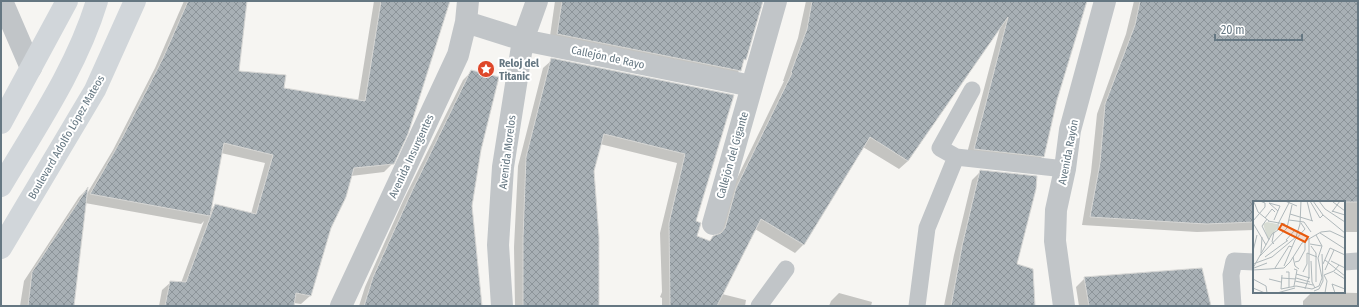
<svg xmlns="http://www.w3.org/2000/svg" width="1359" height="307" font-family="'Fira Sans Condensed',sans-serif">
  <defs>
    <pattern id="building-cross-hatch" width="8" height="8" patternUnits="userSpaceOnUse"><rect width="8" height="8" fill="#a8b0b5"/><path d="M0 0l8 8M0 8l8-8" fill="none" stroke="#8c9499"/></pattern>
  </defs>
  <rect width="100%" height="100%" fill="#f6f5f2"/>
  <!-- shadow -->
  <path fill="#0003" fill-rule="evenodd" d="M184,1H246L237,72L283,89L358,101L374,1H449L393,163L384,172L351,176L330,228L310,296L301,304L294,303L293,306H159L162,290L171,282L181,283L204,221L201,224L85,203L73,306H20L24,281L79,197L86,190L85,197L113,150L155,68ZM221,153L265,163L251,214L215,205L211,210Z
    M555,1H757L745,59L742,63L740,70L731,79L549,43Z
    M806,1H1085L1056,100L1043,156L1034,165L966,157L1000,28L908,161L899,169L863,147L803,245L795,253L755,229L722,294L746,300L745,306H662V298L660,297L662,292L660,233L677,163L600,144L593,171L598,306H515L514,247L518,166L543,68L552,60L733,96L695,222L696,237L708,242L717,236L728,197L784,81H783L798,38Z
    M1134,1H1358V232H1344V202H1254V230L1197,232L1082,225L1091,172L1097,114L1126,34Z
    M472,71L471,206L481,306H359L365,287L403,201L463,80Z
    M981,171L1016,265L1035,306H944L954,255L972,180Z
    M1085,278L1210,306H1079L1076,287Z
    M1312,292L1358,293V306H1303V301Z
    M839,293L872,302L871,306H829L831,301Z"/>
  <!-- building -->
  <path fill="url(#building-cross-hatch)" stroke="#d7d7d5" d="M188,1H247L239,71L286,75L284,88L365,101L381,1H450L408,134L394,164L354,168L346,197L331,228L311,296L296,293L294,306H165L170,281L186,282L215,204L256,214L273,155L224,143L210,216L90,194L121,140L163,58Z
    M562,1H763L746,60L744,59L741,71L557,34Z
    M812,1H1087L1057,100L1044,157L974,149L1008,17L908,161L870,137L804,245L761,219L717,306H670L669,223L685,154L604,134L594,171L599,237V306H523V238L526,157L551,58L734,95L696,221L701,223L697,236L710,241L713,236L721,233L725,228L736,188L792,73L791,72L807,29Z
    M1140,1H1358V202H1254V222L1206,224L1090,217L1100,163L1105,104L1135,25Z
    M471,70L499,77L481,150L472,206L482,306H364L373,277L412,191Z
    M980,170L1037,176L1036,189L1017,264L1033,269L1035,306H951L962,246Z
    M88,187L74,306H28L32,272Z
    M1202,268L1211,306H1089L1084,277Z"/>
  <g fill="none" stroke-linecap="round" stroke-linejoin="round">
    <!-- lane -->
    <path stroke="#c1c5c8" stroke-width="17" d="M972,90L940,148L956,157L1065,169
      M1344,262L1358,261
      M759,306L786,269
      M917,306L927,228L956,157
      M1233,306L1231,275L1234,261L1254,262"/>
    <!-- street -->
    <path stroke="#c1c5c8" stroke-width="22" d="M2,1L31,68
      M466,22L523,40L752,86
      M713,224L776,1
      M341,306L458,55L466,22L468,1
      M502,306L498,245L503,167L523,40L537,1
      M1064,306L1055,241L1056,210L1065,169L1070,130L1105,1"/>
    <!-- primary -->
    <path stroke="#d1d6da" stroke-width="22" d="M1,123L67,1
      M1,186C36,127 77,67 97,1
      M1,248L95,90L135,1"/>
  </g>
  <!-- icons -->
  <defs>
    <g id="sight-disc" transform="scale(0.9)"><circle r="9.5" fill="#de4629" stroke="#fff"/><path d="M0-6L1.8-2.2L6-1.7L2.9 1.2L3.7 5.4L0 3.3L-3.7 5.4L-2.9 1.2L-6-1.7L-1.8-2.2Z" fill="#fff"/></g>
  </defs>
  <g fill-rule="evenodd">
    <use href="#sight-disc" x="486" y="69"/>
  </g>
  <g text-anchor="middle" stroke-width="4" stroke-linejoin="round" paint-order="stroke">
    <!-- street labels -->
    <g font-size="11" fill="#657782" stroke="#fff">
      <text transform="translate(608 57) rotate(12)" y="4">Callejón de Rayo</text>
      <text transform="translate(66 137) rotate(-60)" y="4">Boulevard Adolfo López Mateos</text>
      <text transform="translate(507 152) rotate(-83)" y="4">Avenida Morelos</text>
      <text transform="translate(1068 152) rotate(-79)" y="4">Avenida Rayón</text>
      <text transform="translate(732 155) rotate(-74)" y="4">Callejón del Gigante</text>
      <text transform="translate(411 156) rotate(-65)" y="4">Avenida Insurgentes</text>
    </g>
    <!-- poi labels -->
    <g font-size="11" font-weight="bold" fill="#657782" stroke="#fff" text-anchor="start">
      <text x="499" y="67">Reloj del<tspan x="499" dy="13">Titanic</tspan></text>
    </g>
  </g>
  <!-- overview -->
  <g transform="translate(1253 201)">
    <rect width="92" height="92" fill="#f6f5f2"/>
    <path d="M14,21L24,23V28L15,38L10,23Z" fill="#d7dcd3"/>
    <path fill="none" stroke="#afb8bb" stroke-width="1" d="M32,0L44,5M54,0L59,20M57,0L67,17L70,14M60,0L70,14L92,32M66,0L72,8L92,21M1,1L5,11L16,20M80,1L92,10M16,2L27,5L21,19M16,2L25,10M79,10L92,14M79,11L87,0M37,13L60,20M12,17L19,8L22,11M14,18L9,25L16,39M36,19L51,21L58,31M0,20L12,6V2L7,0M15,20L32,23M0,22L13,44M21,31L19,41L21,43M67,32L92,48M35,40L33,39L41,30M57,43L69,45M58,45L63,52V81M0,50L4,34M8,52L9,36M7,55L34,27L39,4M12,56L34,40M40,56L42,65L46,68M72,59L92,75M58,60L59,81L62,87M78,60L92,67M42,61L46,60L52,49V40M0,63L19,56L43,36L47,23L48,0M70,63L77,47L92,54M31,65L42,39L52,28L48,22M0,67L19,33L25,29V23L37,0M1,67L14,62M22,67L36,45L39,46M41,68L44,69L41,85M0,69L31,67L37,61L49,42L68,31L77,30L92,37M72,69L81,49M33,71H36V86M50,71L54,63V52L64,56M81,71L92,78V81M43,73L57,77M29,74L28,88L43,85L59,88L66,85L69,77L65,57L69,45L63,34M71,74L74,80L72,92M71,74L81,70L86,64M28,77L43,78M43,77L57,81M0,78L13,85L14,92M16,78L28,81M42,80L60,84M0,87L12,92M52,88L56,76V37M61,90L66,88L70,80L69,53M24,92L42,87M82,92L79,83L92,88"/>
    <path fill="#e8590c" fill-opacity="0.15" stroke="#e8590c" stroke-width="2" d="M29,23L55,36L52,41L26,28Z"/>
    <rect width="92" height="92" fill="none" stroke="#657782" stroke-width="2"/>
  </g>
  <!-- border -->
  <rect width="1359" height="307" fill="none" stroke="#657782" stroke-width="4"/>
  <!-- scale -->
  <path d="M1215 34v6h87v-6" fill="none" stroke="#657782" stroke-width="2"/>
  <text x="1221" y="34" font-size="12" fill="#657782" stroke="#ffffff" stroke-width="3" paint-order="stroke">20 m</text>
</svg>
